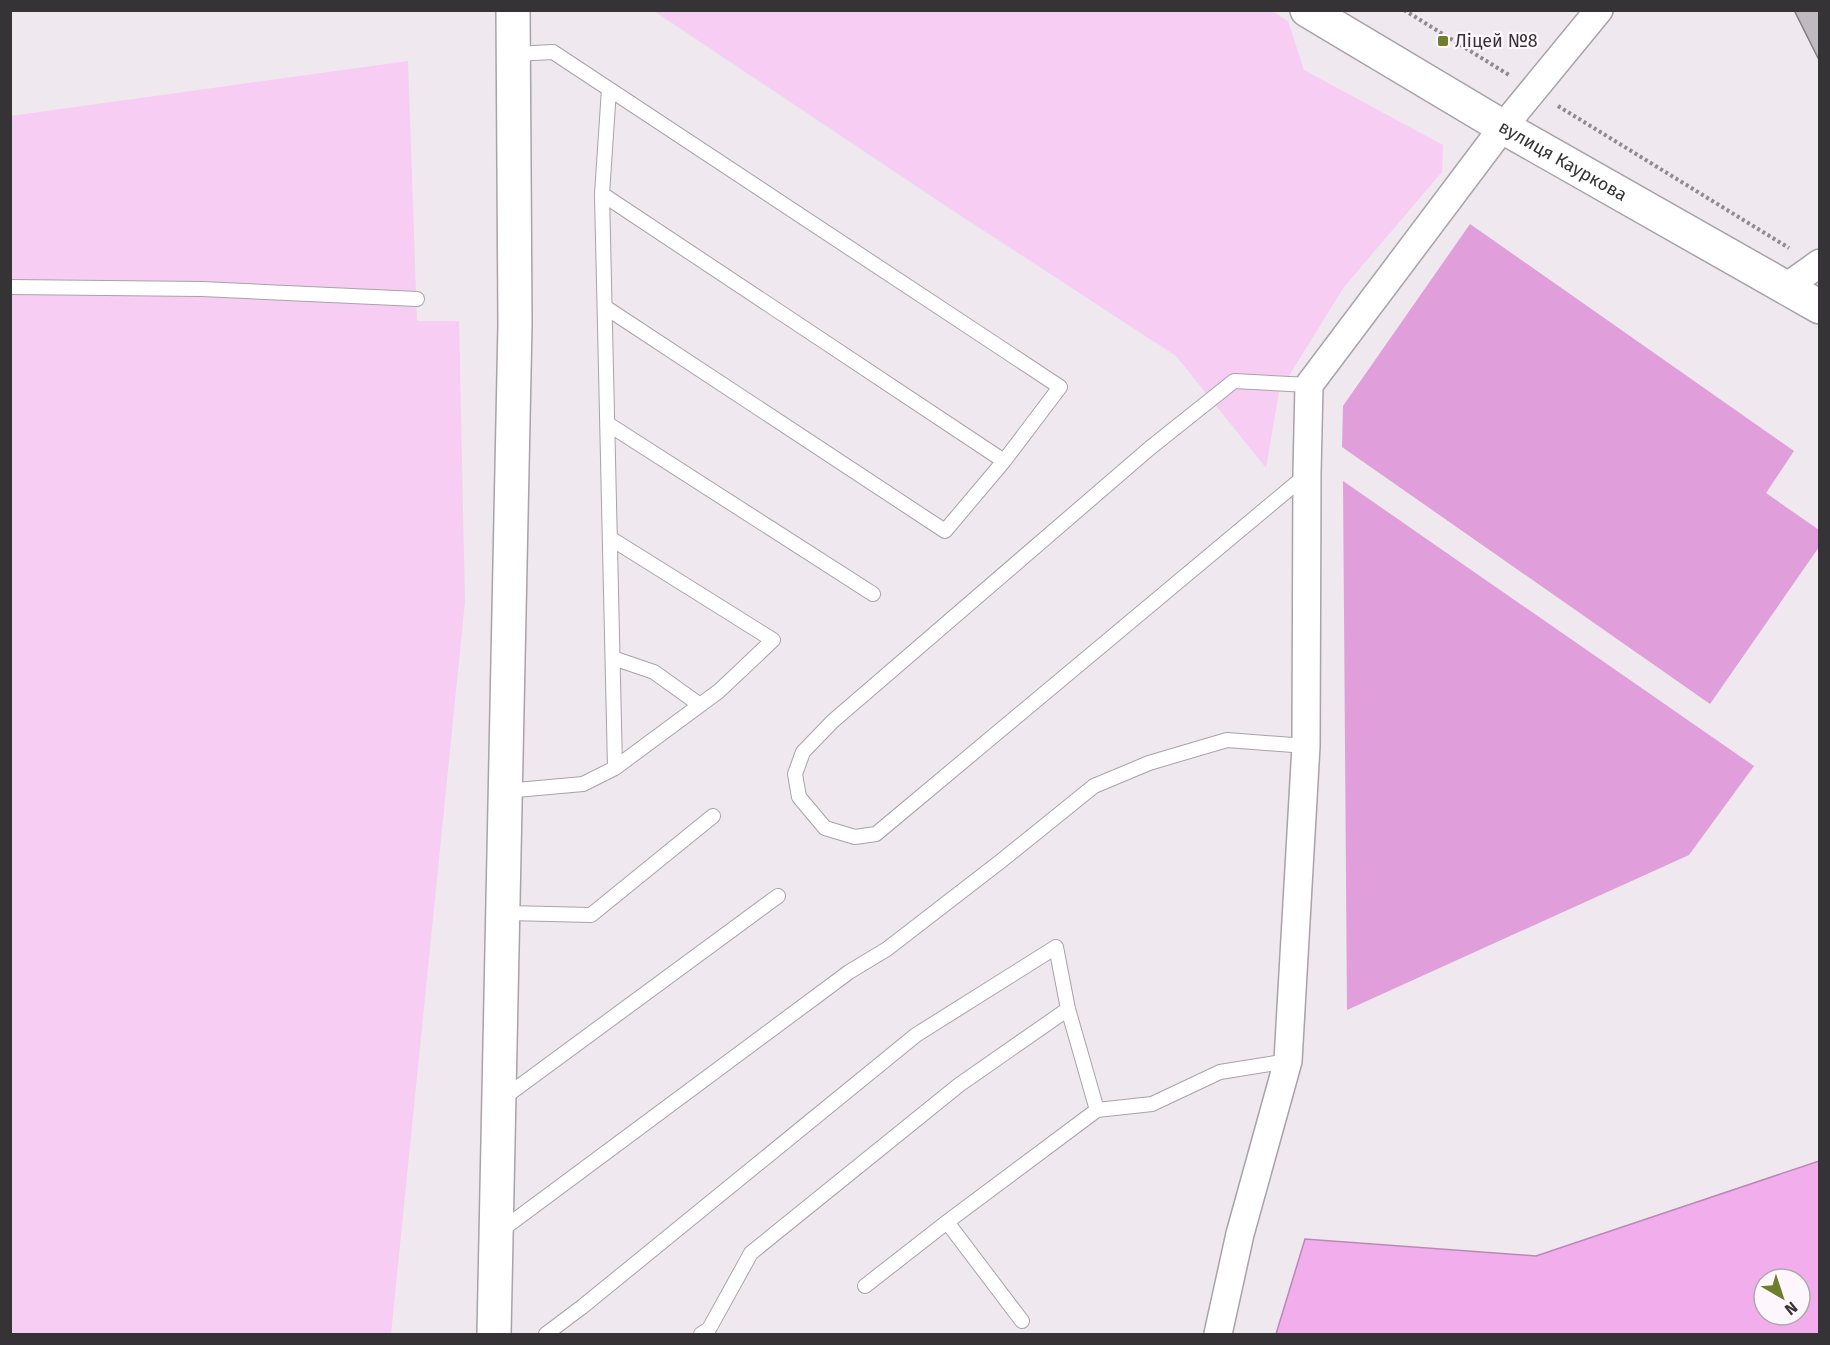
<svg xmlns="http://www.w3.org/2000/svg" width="1830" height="1345" font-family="'Fira Sans',sans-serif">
  <rect width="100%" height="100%" fill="#efe8ee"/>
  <!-- green -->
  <path fill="#f8cdf4" d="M654,11H1272L1288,21L1304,70L1443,145L1442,172L1344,287L1279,392L1266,468L1176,356L952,210Z
    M408,61L417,321H459L465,602L391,1334H11L10,116Z"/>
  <!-- forest -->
  <path fill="#e09edb" d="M1470,224L1794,451L1766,493L1819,530V547L1710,704L1342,447L1343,406Z
    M1343,481L1754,766L1689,855L1347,1010Z"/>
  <!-- water -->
  <path fill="#f2aeec" stroke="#b989b5" stroke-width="1.5" fill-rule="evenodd" d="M1819,1161V1334H1276L1305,1239L1536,1256ZM1764,1279H1800V1315H1764Z"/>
  <!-- building -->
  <path fill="#c0b9bf" stroke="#827c81" stroke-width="1.5" d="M1794,10H1820V62Z"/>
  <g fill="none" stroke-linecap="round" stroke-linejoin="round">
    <!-- service casing -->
    <g stroke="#a9a2a8" stroke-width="16">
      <path id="service" d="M514,54L553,52L1060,387L1004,461L602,194
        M10,287L202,289L417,299
        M605,307L945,531L1004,461
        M608,424L873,594
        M1306,475L876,834L855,837L825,828L799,797L795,774L803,752L833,721L1150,448L1234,381L1309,385
        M610,538L773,640L719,691L615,768
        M613,658L654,672L700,705
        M506,791L583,784L615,768L602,194L609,89
        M503,913L591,915L713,816
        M502,1099L778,896
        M947,1222L1022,1321
        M499,1232L849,972L887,949L1001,861L1094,786L1149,763L1227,740L1306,746
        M865,1286L947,1222L1097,1110L1152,1104L1220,1072L1288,1061
        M546,1334L582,1307L916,1035L1056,947L1068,1009L1097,1110
        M701,1334L709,1329L751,1253L959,1085L1068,1009"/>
    </g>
    <!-- minor casing -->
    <g stroke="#a9a2a8" stroke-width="30">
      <path id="minor" d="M1785,288L1820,263
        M1218,1334L1240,1234L1288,1061L1306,746L1307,473L1309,385L1503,127L1599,10"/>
    </g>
    <!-- tertiary casing -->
    <g stroke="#a9a2a8" stroke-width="36">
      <g id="tertiary">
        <path id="s1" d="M1307,10L1503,127L1820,307"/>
        <path d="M494,1334L515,324L513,10"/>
      </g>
    </g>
    <!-- path -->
    <path stroke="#8e8a8e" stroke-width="4" stroke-dasharray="3 3" stroke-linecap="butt" d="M1404,10L1509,75
      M1558,106L1789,248"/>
    <!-- service -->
    <use href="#service" stroke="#fff" stroke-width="14"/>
    <!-- minor -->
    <use href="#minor" stroke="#fff" stroke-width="27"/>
    <!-- tertiary -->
    <use href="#tertiary" stroke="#fff" stroke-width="33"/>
  </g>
  <!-- markers -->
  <rect fill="#6e7e2d" stroke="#fdf6fc" stroke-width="2" x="1437" y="35" width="12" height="12" rx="3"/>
  <g text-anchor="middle" stroke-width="4.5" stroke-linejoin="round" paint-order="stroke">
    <!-- poi labels -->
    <g font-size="18" fill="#353335" stroke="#fdf6fc" text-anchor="start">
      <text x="1455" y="47">Ліцей №8</text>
    </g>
    <!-- street labels -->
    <g font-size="18" fill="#353335" stroke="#fdf6fc">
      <text dy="6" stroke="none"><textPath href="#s1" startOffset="297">вулиця Кауркова</textPath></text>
    </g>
  </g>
  <!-- border -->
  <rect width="1830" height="1345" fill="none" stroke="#353335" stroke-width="24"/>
  <!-- north arrow -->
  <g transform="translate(1782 1297) rotate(141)"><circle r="28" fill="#fdf6fc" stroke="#ada8ac" stroke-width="1.5"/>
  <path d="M0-4.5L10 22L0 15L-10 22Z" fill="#6e7e2d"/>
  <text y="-9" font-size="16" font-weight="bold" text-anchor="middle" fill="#353335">N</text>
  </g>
</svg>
